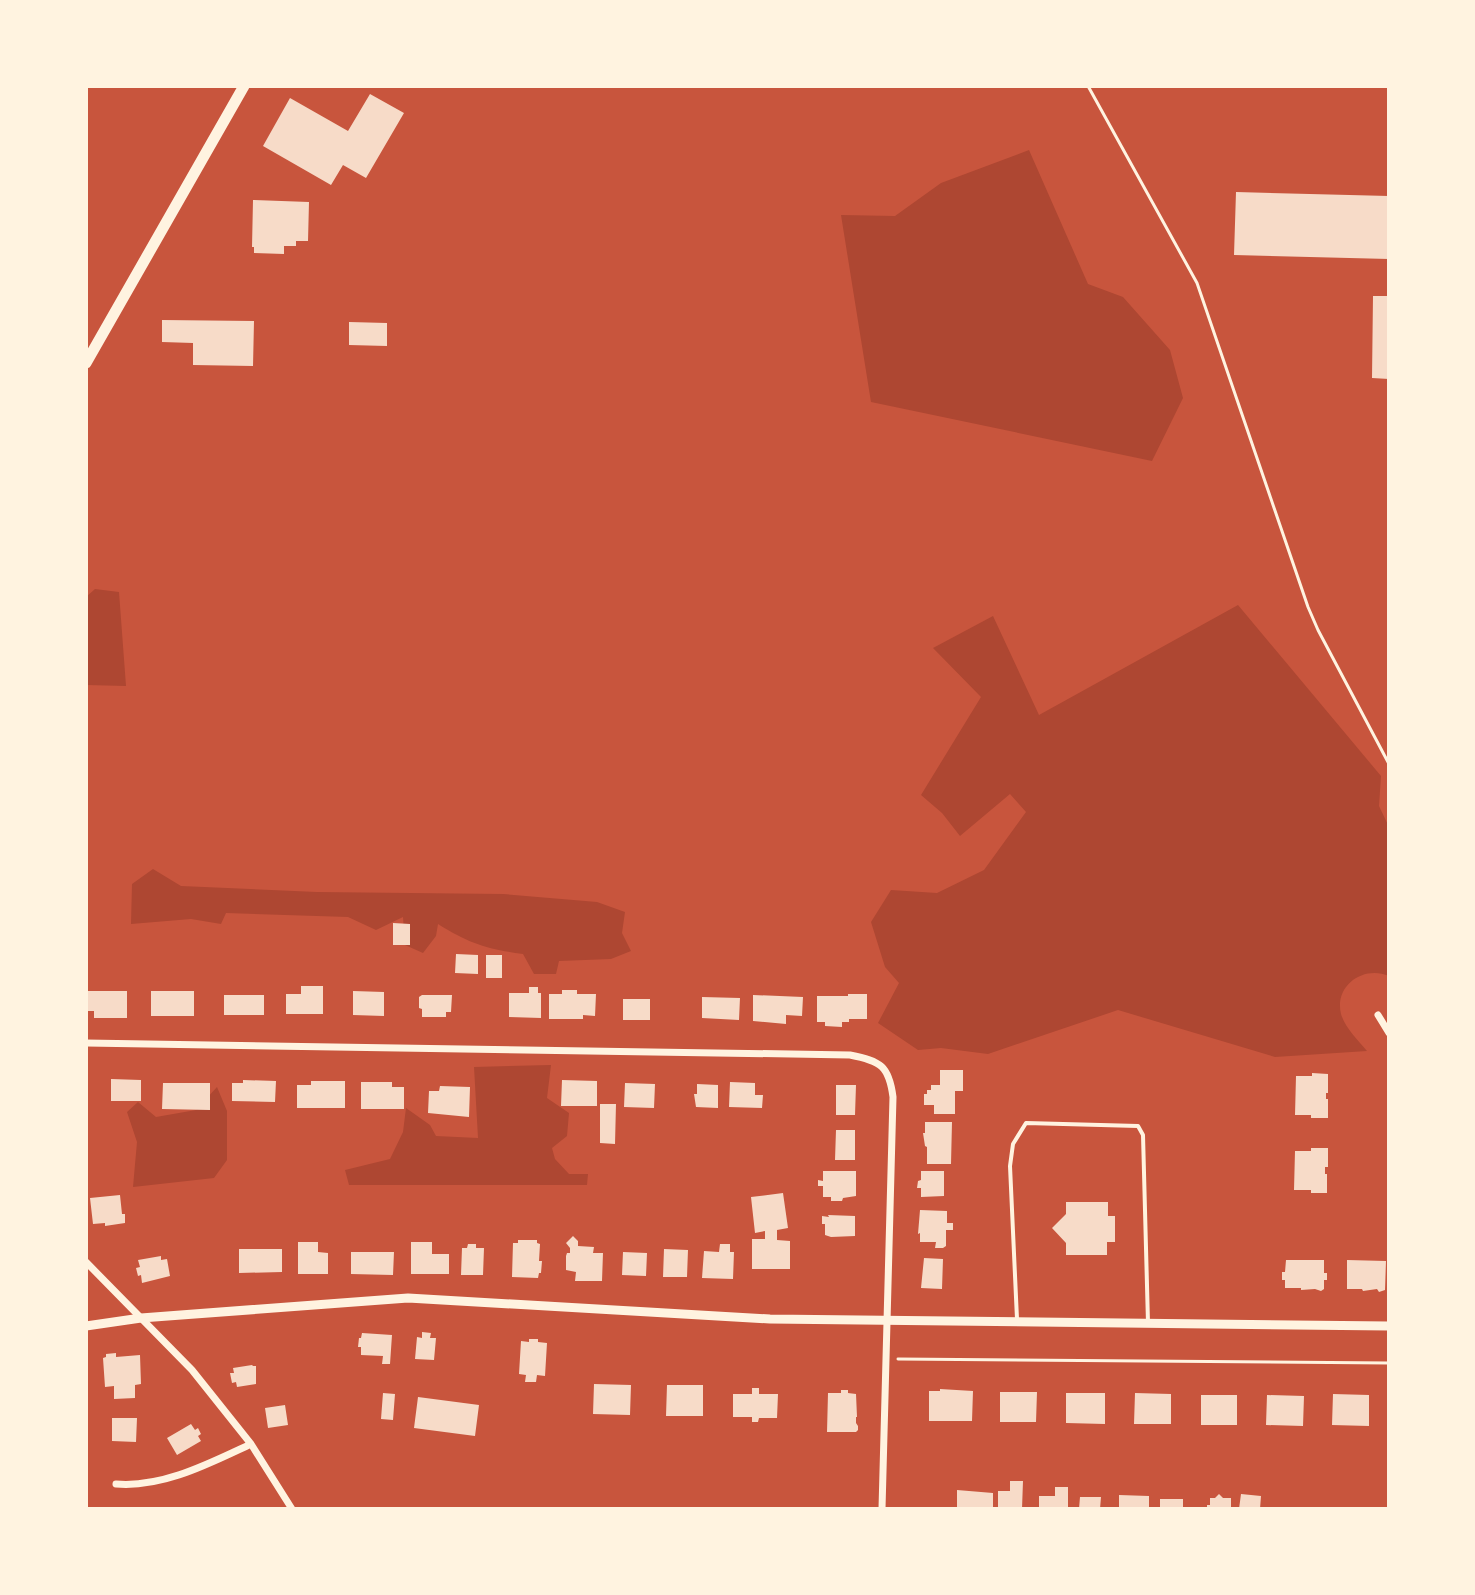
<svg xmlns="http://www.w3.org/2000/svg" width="1475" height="1595" font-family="'Source Serif 4',serif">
  <rect width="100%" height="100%" fill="#c8553d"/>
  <!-- green -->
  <path fill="#ae4732" d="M1029,150L1088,284L1123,297L1170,350L1183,398L1152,461L871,402L841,215L895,216L941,183Z
    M95,589L119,592L126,686L86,685V597Z
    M1238,605L1381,776L1379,806L1389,827V976C1364,965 1334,985 1341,1014C1345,1028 1358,1040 1367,1051L1275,1057L1118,1010L988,1054L941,1048L918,1050L878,1023L899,983L885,967L871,922L891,890L937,893L984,870L1026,812L1010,794L960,836L942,813L921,795L981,697L933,648L993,616L1039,715Z
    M153,869L181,886L317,892L503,894L597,902L625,912L622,933L631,951L611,959L559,961L556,974H534L523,954C487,949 470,944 438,924L436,936L423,953L405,945L403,917L376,930L348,917L226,913L221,924L191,919L131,924L132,884Z
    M551,1065L547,1098L569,1113L567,1136L552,1148L555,1159L569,1174H588L587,1185H349L345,1170L390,1159L403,1132L406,1108L430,1125L436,1136L478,1138L474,1067Z
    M217,1087L227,1111V1160L214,1178L133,1187L137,1142L127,1112L138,1102L156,1117L196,1110Z"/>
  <!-- building -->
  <path fill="#f7dbc8" d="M370,94L404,113L366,178L343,165L331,185L263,146L290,98L348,131Z
    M1236,192L1389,196V259L1234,255Z
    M253,200L309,202L308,241H296V246H284V254L254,253V247H252Z
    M1373,296H1389V379L1372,378Z
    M162,320L254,321L253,366L193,365V343L162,342Z
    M349,322L387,323V346L349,345Z
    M393,923L410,924V945H393Z
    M456,954L478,955V974L455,973Z
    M486,955H502V978H486Z
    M301,986H323V1014H286V994H301Z
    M529,987H538V993H541V1018L509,1017V993H529Z
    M562,990H577V994H596L595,1016L583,1015V1019H549V994H562Z
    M86,991H127V1018H94V1011H86Z
    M151,991H194V1016H151Z
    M353,991L384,992V1016L353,1015Z
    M848,994H867V1019H849V1022H842V1027L825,1026V1022H817V996H848Z
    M224,995H264V1015H224Z
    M422,995H452L451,1012H446V1017H422V1009L419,1008V997Z
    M753,995L803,997L802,1016L786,1015V1024L753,1021Z
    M702,997L740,998L739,1020L702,1018Z
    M623,999H650V1020H623Z
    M940,1070H963V1091H955V1114H934V1105H924V1094H927V1090H931V1085H940Z
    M1312,1073L1328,1074V1093H1326V1099H1328V1118H1311V1115H1295L1296,1076H1312Z
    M111,1079L141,1080V1101H111Z
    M243,1080L276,1081L275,1102L232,1101V1083H243Z
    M562,1080L597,1081V1106H561Z
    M311,1081H345V1108H297V1085H311Z
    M361,1082H392V1087H404V1109H361Z
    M730,1082L755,1083V1095H763L762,1108L729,1107Z
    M163,1083H210V1110L162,1109Z
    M625,1083L655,1084L654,1108L624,1107Z
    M697,1084L718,1085V1108L696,1107L694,1094H697Z
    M836,1085H856L855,1115H836Z
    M440,1086L470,1087L469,1117L428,1113L429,1091H439Z
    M600,1104H616L615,1144L600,1143Z
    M925,1122H952L951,1164H927V1147L925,1146L923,1133H925Z
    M836,1130H855V1160H835Z
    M1311,1148H1328V1167H1325V1174H1327V1193H1311V1190H1294L1295,1151H1311Z
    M823,1171H856V1196L843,1198L842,1201H831V1197H823V1186H818V1180L823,1181Z
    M921,1171H944V1196L921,1197V1188H917L918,1181L921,1180Z
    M783,1193L788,1228L777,1230V1240L790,1241V1269H752V1239H765V1231L755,1233L751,1197Z
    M120,1195L122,1214H125V1223L105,1226V1223L93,1224L90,1198Z
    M1066,1202H1108V1216H1115V1242H1107V1255H1066V1243L1052,1228L1066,1214Z
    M920,1210L947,1211V1223H953V1230H946V1246L943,1248H935L936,1242H920V1233L918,1234Z
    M828,1215L855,1216V1236L831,1237L825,1235V1224H822V1216L829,1217Z
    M573,1236L578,1241V1246L594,1247L593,1253H603L602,1281H575L576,1272L566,1270V1256L567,1253H570V1248L566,1243Z
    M518,1240H537V1243L540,1244L539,1261H542L541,1273H539L538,1278L512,1277L513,1243H518Z
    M298,1242H318V1252L328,1253V1274H298Z
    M411,1242H432V1254H449V1274H411Z
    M468,1244H476V1248H484L483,1275H461L462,1248H467Z
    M720,1244H730V1252H734L733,1279L702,1278L704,1251L719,1252Z
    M239,1249H282V1272L239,1273Z
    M664,1249L688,1250L687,1277H663Z
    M351,1252H394L393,1275L351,1274Z
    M623,1252L647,1253L646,1276L622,1275Z
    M161,1256V1260L167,1259L170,1276L142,1283L141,1275L138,1276L136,1268L140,1267L138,1260Z
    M924,1258L943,1259L942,1289L921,1288Z
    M1286,1260H1324V1273H1327V1280H1324V1289L1321,1291L1315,1289L1301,1290V1288H1285V1280H1282V1272H1285Z
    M1347,1260L1386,1261L1385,1290L1379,1292L1377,1289L1363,1291L1362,1289H1347Z
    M422,1332L431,1333L430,1338H436L434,1360L415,1359L417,1337L422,1338Z
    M362,1333L392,1335L390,1364H382L383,1356L361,1355V1347H358L359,1338H361Z
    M529,1339H538V1342L547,1343L545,1376L537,1375L536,1382H525L526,1375L519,1374L521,1341L529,1342Z
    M116,1353V1357L140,1355L141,1384L135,1385V1398L114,1399V1386L105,1387L103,1358L106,1357V1354Z
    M252,1365L253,1366H256V1384L237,1387L236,1382L232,1383L230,1373H234L233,1368Z
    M594,1384L631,1385L630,1415L593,1414Z
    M667,1385H703V1416H666Z
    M752,1388H759V1394H778L777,1418H759L758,1422H752V1417H733V1394H752Z
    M940,1389L973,1391L972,1421H929V1391H940Z
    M841,1390H848V1393L856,1394L857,1417H856V1423L858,1426V1430L856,1432H827L828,1393H841Z
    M1000,1392H1037L1036,1422H1000Z
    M383,1393L395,1394L393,1420L381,1419Z
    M1066,1393H1105V1424L1066,1423Z
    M1135,1393L1171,1394V1424H1134Z
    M1333,1394L1369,1395V1426L1332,1425Z
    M1201,1395H1237V1425H1201Z
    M1267,1395L1304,1396L1303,1426L1266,1425Z
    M418,1397L479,1405L475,1436L414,1428Z
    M285,1405L288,1425L268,1428L265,1408Z
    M112,1418H137L136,1442L112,1441Z
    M191,1424L195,1430L198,1428L201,1434L198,1436L201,1441L177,1455L167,1438Z
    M1010,1481H1023L1022,1509H998V1491H1010Z
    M1055,1487H1068V1509H1039V1496H1055Z
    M957,1490L993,1493V1509H957Z
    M1219,1494L1223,1498H1231V1509H1207V1505H1210V1498H1215Z
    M1241,1494L1261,1496L1260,1509H1239Z
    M1119,1495L1149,1496V1509H1119Z
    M1080,1497H1101L1100,1509H1079Z
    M1160,1499H1183V1509H1160Z"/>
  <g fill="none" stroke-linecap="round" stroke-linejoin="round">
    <!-- path -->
    <path stroke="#fff3e0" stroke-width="3" d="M1088,86L1197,283L1308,607L1318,630L1389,764
      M898,1359L1389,1363"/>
    <!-- service -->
    <path stroke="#fff3e0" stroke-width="4" d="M1389,463V471
      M1017,1319L1010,1166L1013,1144L1026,1123L1138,1126L1143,1135L1148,1323"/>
    <!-- minor -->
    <path stroke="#fff3e0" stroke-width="7" d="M1378,1015L1389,1033
      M86,1043L850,1055C881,1061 889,1066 893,1097L882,1509
      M86,1262L192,1370L251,1444L292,1509
      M116,1484C163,1488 210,1463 251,1444"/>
    <!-- tertiary -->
    <path stroke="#fff3e0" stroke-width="9" d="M86,1326L141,1318L408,1298L770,1319L1389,1326"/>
    <!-- secondary -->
    <path stroke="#fff3e0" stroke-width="11" d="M86,363L244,86"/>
  </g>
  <!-- border -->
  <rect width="1475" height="1595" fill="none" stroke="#fff3e0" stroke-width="176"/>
</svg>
